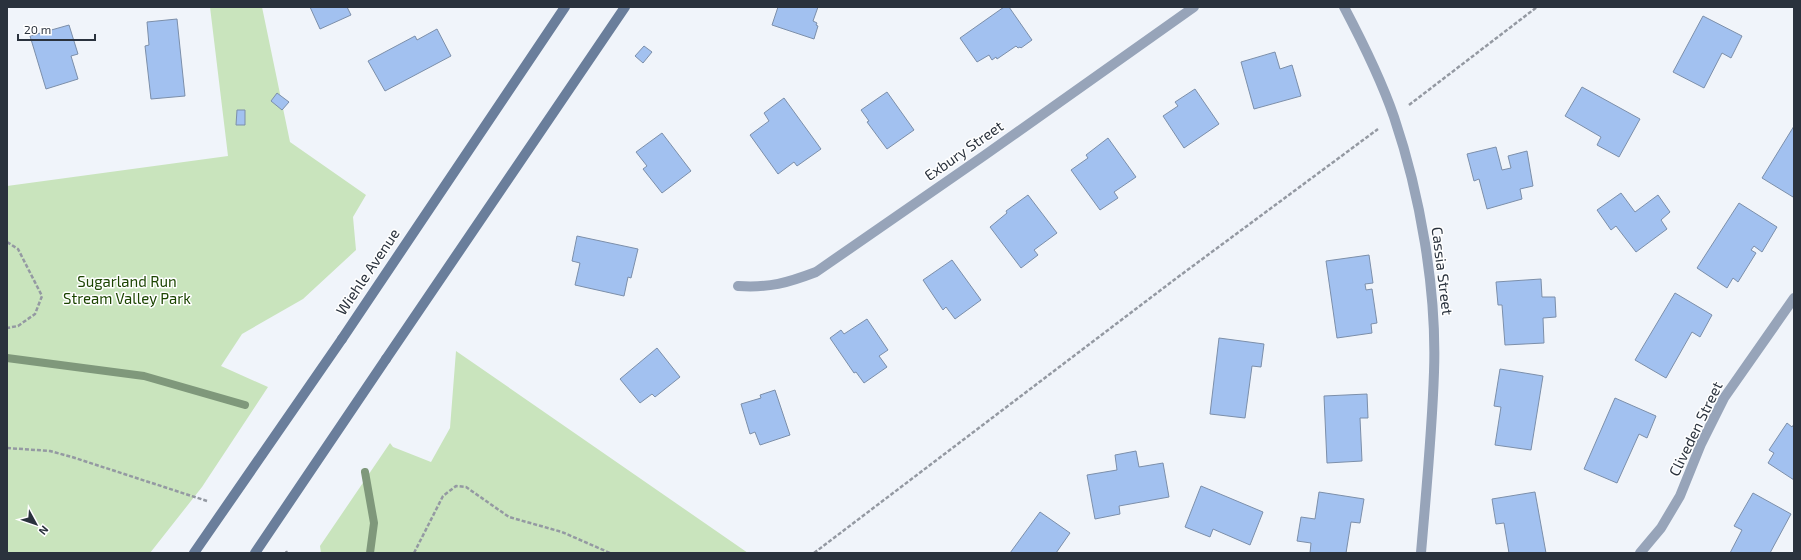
<svg xmlns="http://www.w3.org/2000/svg" width="1801" height="560" font-family="'Exo 2',sans-serif">
  <rect width="100%" height="100%" fill="#f0f4fa"/>
  <!-- green -->
  <path fill="#c9e4bd" d="M210,7H262L290,142L366,195L353,217L356,250L303,299L242,334L221,366L268,387L202,487L150,553H7V186L228,156Z
    M456,351L748,553H321L320,546L390,443L393,447L431,462L450,428Z"/>
  <g fill="none" stroke-linecap="round" stroke-linejoin="round">
    <!-- stream -->
    <path stroke="#7f987b" stroke-width="8" d="M7,358L144,376L245,405
      M365,472L374,523L370,553"/>
  </g>
  <!-- building -->
  <path fill="#a2c1f0" stroke="#7c8faa" d="M310,7H347L351,15L320,29Z
    M778,7H818L813,21L817,23L816,25L818,26L814,39L772,25Z
    M1004,7H1009L1032,40L1021,48L1020,47L1018,48L1016,46L997,59L996,57L992,60L989,55L977,62L960,38Z
    M1703,16L1742,36L1731,58L1722,53L1704,88L1673,72Z
    M177,19L185,96L151,99L145,46L149,45L147,22Z
    M69,25L78,54L71,56L78,79L46,89L30,36Z
    M437,29L451,56L385,91L368,61L415,36L417,40Z
    M644,46L652,52L643,63L635,56Z
    M1275,52L1280,69L1292,65L1301,96L1254,109L1241,62Z
    M1582,87L1640,119L1619,157L1597,145L1601,137L1565,116Z
    M1195,89L1219,124L1184,148L1163,116L1178,106L1175,102Z
    M887,92L914,130L887,149L867,122L869,121L861,110Z
    M277,93L289,102L282,110L271,101Z
    M784,98L821,149L797,166L794,162L778,174L750,135L769,121L764,113Z
    M237,110H245V125H236Z
    M1794,126V195L1793,197L1762,178Z
    M662,133L691,171L662,193L643,169L647,166L636,152Z
    M1108,138L1136,177L1114,192L1118,198L1100,210L1071,170L1088,158L1086,155Z
    M1496,147L1502,170L1511,168L1508,156L1527,151L1533,186L1520,189L1522,199L1487,209L1479,179L1474,181L1467,154Z
    M1621,193L1635,212L1658,195L1670,212L1661,220L1667,229L1636,252L1616,226L1611,230L1597,210Z
    M1028,195L1057,233L1034,250L1038,255L1021,268L990,227L1007,213L1006,211Z
    M1739,203L1777,227L1762,252L1754,246L1751,250L1756,253L1738,282L1733,278L1727,288L1697,268Z
    M577,236L638,249L631,278L628,277L624,296L575,285L580,263L572,261Z
    M1369,255L1373,283L1365,284L1366,290L1372,289L1377,323L1371,324L1372,333L1337,338L1326,261Z
    M952,260L981,300L955,319L946,307L943,310L923,280Z
    M1541,279L1542,297H1555L1556,317L1543,318L1544,343L1505,345L1502,305H1498L1496,282Z
    M1675,293L1712,315L1700,337L1692,332L1666,378L1635,360Z
    M867,319L888,350L879,356L887,367L864,383L856,372L854,373L830,338L841,330L844,334Z
    M1219,338L1264,344L1261,367L1252,366L1245,418L1210,414Z
    M657,348L680,377L655,397L652,394L640,403L620,379Z
    M1500,369L1543,376L1531,450L1495,445L1501,407L1494,406Z
    M775,390L790,435L760,445L755,432L750,434L741,404L761,398L760,395Z
    M1367,394L1368,418H1360L1362,461L1327,463L1324,396Z
    M1615,398L1656,416L1647,438L1639,434L1617,483L1584,469Z
    M1787,423L1792,427L1794,424V480L1768,463L1774,453L1769,450Z
    M1136,451L1139,467L1163,463L1169,497L1119,506L1120,514L1095,519L1087,475L1117,470L1115,455Z
    M1201,486L1263,512L1250,545L1213,529L1210,537L1185,527Z
    M1319,492L1364,499L1360,523L1351,522L1346,553H1310L1311,543L1297,541L1301,517L1315,519Z
    M1535,492L1546,553H1509L1504,523L1496,524L1492,499Z
    M1753,493L1791,514L1770,553H1730L1742,530L1734,526Z
    M1040,512L1070,533L1056,553H1010Z"/>
  <g fill="none" stroke-linecap="round" stroke-linejoin="round">
    <!-- path -->
    <path stroke="#9499a2" stroke-width="2.5" stroke-dasharray="4 2" stroke-linecap="butt" d="M1409,105L1537,7
      M7,242L18,249L42,296L35,314L18,326L7,328
      M7,448L50,451L72,457L207,501
      M286,551L287,553
      M414,553L443,496L456,486L466,487L509,517L562,532L610,553
      M814,553L1178,277L1378,129"/>
    <!-- street -->
    <path stroke="#97a4b9" stroke-width="10" d="M1344,7C1363,43 1381,79 1394,117C1420,194 1437,290 1434,372C1432,433 1426,493 1421,553
      M738,286C770,288 787,283 816,272L985,155L1194,7
      M1640,553L1661,528L1680,496L1701,444L1724,398L1794,298"/>
    <!-- secondary -->
    <path stroke="#6a7e9b" stroke-width="10" d="M342,339L565,7
      M386,359L625,7"/>
    <!-- secondary-bridge -->
    <path stroke="#6a7e9b" stroke-width="10" d="M194,553L342,339
      M255,553L386,359"/>
  </g>
  <g text-anchor="middle" stroke-width="3" stroke-linejoin="round" paint-order="stroke">
    <!-- street labels -->
    <g font-size="15" fill="#2a323d" stroke="#fff">
      <text transform="translate(964 151) rotate(-35)" y="5">Exbury Street</text>
      <text transform="translate(1442 271) rotate(83)" y="5">Cassia Street</text>
      <text transform="translate(368 272) rotate(-56)" y="5">Wiehle Avenue</text>
      <text transform="translate(1696 429) rotate(-64)" y="5">Cliveden Street</text>
    </g>
    <!-- park labels -->
    <g font-size="15" fill="#1b4400" stroke="#fff">
      <text x="127" y="287">Sugarland Run<tspan x="127" dy="17">Stream Valley Park</tspan></text>
    </g>
  </g>
  <!-- border -->
  <rect width="1801" height="560" fill="none" stroke="#2a323d" stroke-width="16"/>
  <!-- north arrow -->
  <g transform="translate(36 524) rotate(130)" stroke="#ffffff" stroke-width="3" paint-order="stroke">
  <path d="M0-3L7 15L0 10L-7 15Z" fill="#2a323d"/>
  <text y="-6" font-size="11" font-weight="bold" text-anchor="middle" fill="#2a323d">N</text>
  </g>
  <!-- scale -->
  <path d="M18 34v6h77v-6" fill="none" stroke="#2a323d" stroke-width="2"/>
  <text x="24" y="34" font-size="12" fill="#2a323d" stroke="#ffffff" stroke-width="3" paint-order="stroke">20 m</text>
</svg>
